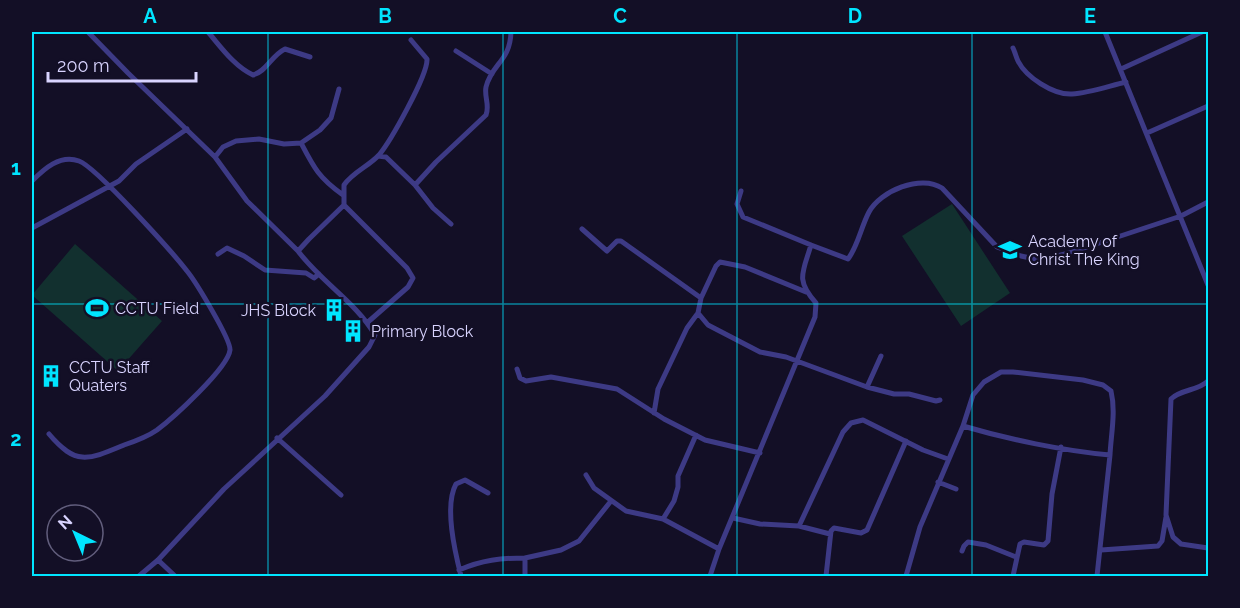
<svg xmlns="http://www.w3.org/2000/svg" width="1240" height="608" font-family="Raleway,sans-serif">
  <rect width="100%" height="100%" fill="#130f26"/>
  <!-- green -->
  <path fill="#12302f" d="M952,204L1010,293L961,326L902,236Z
    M75,244L162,321L118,371L32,295Z"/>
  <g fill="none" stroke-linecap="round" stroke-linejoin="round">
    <!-- street -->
    <path stroke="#3d3a85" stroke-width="5" d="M88,32L128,73L215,157L247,201L298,251
      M208,32C221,47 234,66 253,75C266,72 272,55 285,49L310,57
      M1105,32L1208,285
      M1013,48C1015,52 1016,57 1018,61C1026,77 1053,95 1072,94C1089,93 1109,86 1126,82
      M456,51L492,74
      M1121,69L1202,32
      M1147,133L1208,106
      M301,143C314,168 319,178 343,195
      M378,156L386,157L415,185L436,162L486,115C490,105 484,97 486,87C492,63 510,62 511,32
      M215,157L223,147L236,141L259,139L284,144L301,143L320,130L331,118L339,89
      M32,181C44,169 60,154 79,161C96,167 173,253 187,271C196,282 231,340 230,350C228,368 173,418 157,430C147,437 136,441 124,445C88,460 76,466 49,434
      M415,185L433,208L451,224
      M741,191L737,204L743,217L811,245
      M344,205L407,268L413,278L408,287L368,322
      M32,228L119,181L136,164L187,129
      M582,229L607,251L617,241H621L701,298L698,313L687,328L658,389L654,413
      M218,254L227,248L244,256L265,270L306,273L314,278L319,274
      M701,298L716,266L720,262L745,267L806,292
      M698,313L708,325L760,352L786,357L867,387L894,394H909L936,401L940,400
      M517,369L520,378L526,381L551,377L617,389L664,419L705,440L760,453
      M1208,381C1198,391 1181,389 1171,399L1166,515L1173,537L1181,544L1208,548
      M867,387L881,356
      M277,438L341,495
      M586,475L594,488L626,511L663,519L719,549
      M938,482L956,489
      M733,518L760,524L799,526L830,534
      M663,519L674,501L678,487V476L696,435
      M799,526L843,432L851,423L863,420L923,450L948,459
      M1101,550L1158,546L1162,541L1166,517
      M962,551L964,546L968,542L986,545L1016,557
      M158,560L175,576
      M459,570C482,560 501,558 525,558
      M139,576L158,560L224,489L325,396L369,347L375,335C356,302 321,282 298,251L309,239L344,205V185C353,172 369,166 379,155C390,142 428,75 427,59L411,40
      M461,576C455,552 444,506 456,484L465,480L488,493
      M525,576V558L561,550L579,541L611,501
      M710,576L719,549L815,317L816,303C795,280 803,272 811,245L848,259C858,246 861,227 869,212C880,191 921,174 942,188L997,247L1021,256L1035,259L1049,258L1069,253L1181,216L1208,202
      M826,576L831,531L834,528L861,533L867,530L906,441
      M906,576L920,527L963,426L973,395L984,382L1001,372H1013L1083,380L1103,385L1111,391C1116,412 1111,434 1110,455C1064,451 1007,439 963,426
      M1013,576L1020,544L1024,542L1044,545L1048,541L1052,494L1061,447
      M1097,576L1110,455"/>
  </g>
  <!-- grid -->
  <path fill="none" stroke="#00e5ff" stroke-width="1.5" stroke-opacity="0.55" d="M268,32V576M503,32V576M737,32V576M972,32V576M32,304H1208"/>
  <!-- icons -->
  <defs>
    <g id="school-bare" transform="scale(1.8)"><path d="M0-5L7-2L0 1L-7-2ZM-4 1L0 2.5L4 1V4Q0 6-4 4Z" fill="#00e5ff" stroke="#130f26" stroke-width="2.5" paint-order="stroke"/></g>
    <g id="stadium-bare" transform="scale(1.8)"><path d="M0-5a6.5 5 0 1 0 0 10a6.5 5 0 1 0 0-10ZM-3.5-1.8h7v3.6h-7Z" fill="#00e5ff" stroke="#130f26" stroke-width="2.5" paint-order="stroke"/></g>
    <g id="building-bare" transform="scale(1.8)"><path d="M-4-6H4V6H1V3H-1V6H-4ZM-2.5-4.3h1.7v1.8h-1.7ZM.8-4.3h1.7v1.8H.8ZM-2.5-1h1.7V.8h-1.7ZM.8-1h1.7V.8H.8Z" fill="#00e5ff" stroke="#130f26" stroke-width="2.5" paint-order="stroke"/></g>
  </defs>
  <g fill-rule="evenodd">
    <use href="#school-bare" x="1010" y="250"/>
    <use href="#stadium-bare" x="97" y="308"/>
    <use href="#building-bare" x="334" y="310"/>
    <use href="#building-bare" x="353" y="331"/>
    <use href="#building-bare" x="51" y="376"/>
  </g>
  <g text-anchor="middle" stroke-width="5" stroke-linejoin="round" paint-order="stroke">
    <!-- poi labels -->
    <g font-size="16" fill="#d9d4ff" stroke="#130f26" text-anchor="start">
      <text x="1028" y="247">Academy of<tspan x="1028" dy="18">Christ The King</tspan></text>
      <text x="115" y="314">CCTU Field</text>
      <text x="316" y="316" text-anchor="end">JHS Block</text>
      <text x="371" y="337">Primary Block</text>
      <text x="69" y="373">CCTU Staff<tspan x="69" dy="18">Quaters</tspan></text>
    </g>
  </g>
  <!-- border -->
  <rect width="1240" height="608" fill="none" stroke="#130f26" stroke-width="66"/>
  <!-- north arrow -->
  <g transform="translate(75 533) rotate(317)"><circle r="28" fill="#130f26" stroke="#625e7d" stroke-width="1.5"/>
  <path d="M0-4.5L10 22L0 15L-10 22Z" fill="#00e5ff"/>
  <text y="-9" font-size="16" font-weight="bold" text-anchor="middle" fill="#d9d4ff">N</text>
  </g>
  <!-- scale -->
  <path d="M48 72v9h148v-9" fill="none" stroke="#d9d4ff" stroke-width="3"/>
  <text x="57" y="72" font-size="18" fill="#d9d4ff" stroke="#130f26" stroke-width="4.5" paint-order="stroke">200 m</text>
  <rect x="33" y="33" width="1174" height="542" fill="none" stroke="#00e5ff" stroke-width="2"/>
  <g font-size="20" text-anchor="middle" font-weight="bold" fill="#00e5ff">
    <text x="150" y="23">A</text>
    <text x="385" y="23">B</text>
    <text x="620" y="23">C</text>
    <text x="855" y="23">D</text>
    <text x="1090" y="23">E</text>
    <text x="16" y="175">1</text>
    <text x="16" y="446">2</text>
  </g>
</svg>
